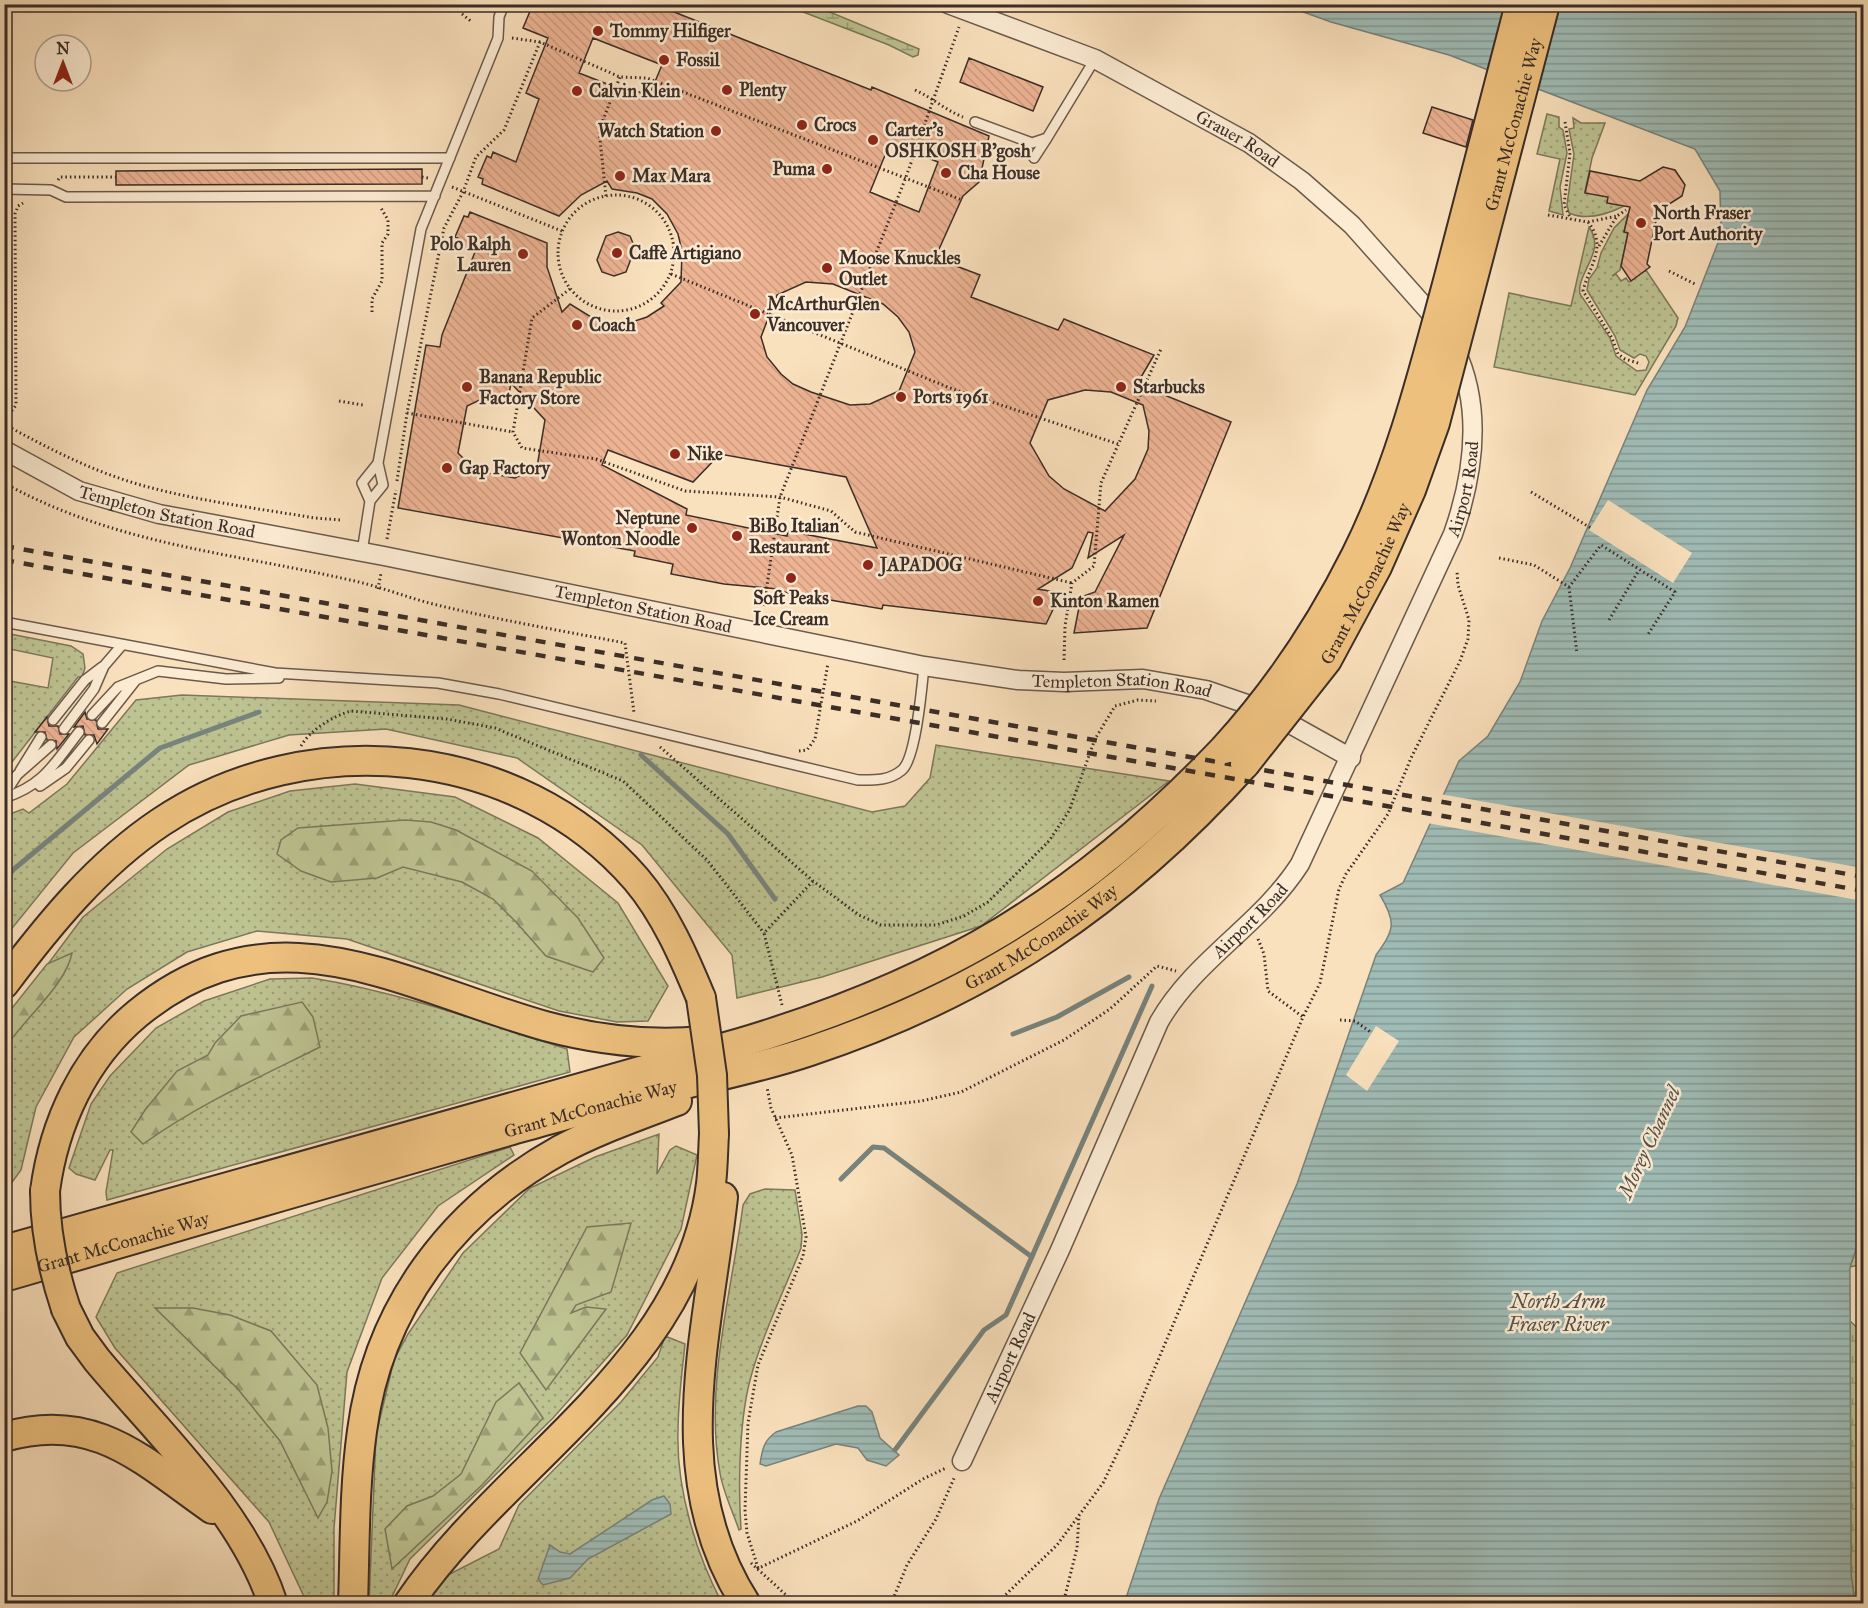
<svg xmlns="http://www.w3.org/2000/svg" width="1868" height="1608" font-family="'IM FELL Great Primer',serif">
  <defs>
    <pattern id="grass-dots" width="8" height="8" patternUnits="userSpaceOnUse" patternTransform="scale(1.5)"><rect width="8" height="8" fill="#bec392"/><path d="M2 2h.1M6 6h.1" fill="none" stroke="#9c9f77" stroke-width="1.8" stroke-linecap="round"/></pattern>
    <pattern id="forest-firs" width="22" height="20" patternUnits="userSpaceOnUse" patternTransform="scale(1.5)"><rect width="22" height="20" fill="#bec392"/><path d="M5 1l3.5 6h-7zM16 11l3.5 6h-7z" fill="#9c9f77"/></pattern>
    <pattern id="wetland-marsh" width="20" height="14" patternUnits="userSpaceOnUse" patternTransform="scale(1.5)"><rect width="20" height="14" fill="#bec392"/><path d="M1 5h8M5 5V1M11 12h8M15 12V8" fill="none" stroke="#9c9f77"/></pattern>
    <pattern id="water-rules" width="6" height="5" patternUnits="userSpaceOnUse" patternTransform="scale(1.5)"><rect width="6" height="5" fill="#9fbcb6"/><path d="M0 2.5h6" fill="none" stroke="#839994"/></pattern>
    <pattern id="building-back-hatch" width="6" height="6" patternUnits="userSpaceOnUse" patternTransform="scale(1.5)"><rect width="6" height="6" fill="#edb393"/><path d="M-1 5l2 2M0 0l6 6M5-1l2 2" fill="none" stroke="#cc9a7f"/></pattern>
  </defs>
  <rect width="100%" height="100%" fill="#fae1bd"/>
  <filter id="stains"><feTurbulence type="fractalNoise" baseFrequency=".00333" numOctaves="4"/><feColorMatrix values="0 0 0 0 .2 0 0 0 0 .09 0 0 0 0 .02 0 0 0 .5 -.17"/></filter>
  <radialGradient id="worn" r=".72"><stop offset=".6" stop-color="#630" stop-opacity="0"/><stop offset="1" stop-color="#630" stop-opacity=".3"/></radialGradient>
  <!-- grass -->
  <path fill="url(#grass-dots)" stroke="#7c785c" stroke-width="1.5" d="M1547,114L1559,117V127L1563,130L1567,153L1560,187L1563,215L1549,211L1560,159L1537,154Z
    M1573,118L1581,123H1605L1592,158L1585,192L1608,197L1607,203L1624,206C1608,214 1587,221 1569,213L1567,205L1574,154L1569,129L1574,128Z
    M1628,214L1624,232L1628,233L1620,270L1612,276L1616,274L1621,281L1626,278L1629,282L1646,270L1678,318L1676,326L1635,395L1494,367L1509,293L1571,306L1589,227C1607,252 1576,273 1580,294L1610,338L1616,356L1637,371L1646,370L1649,362L1646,356L1640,354L1634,358L1620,350L1615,336L1587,290L1589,279L1597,268L1601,253L1614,228Z
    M5,633L71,646L83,654L85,668L82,677H78L5,771L4,680L48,688L53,658L5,648Z
    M182,695L459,705L872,812L905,806L930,778L936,745L1169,781L981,926L822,977L737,998L732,955L642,845L517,758L386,729L289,735L189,765L73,853L5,937V816L23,809L29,813L67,784L136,700Z
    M355,784L455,797L538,838L618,903L668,986L648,1021L617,1022L559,1011L347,939L257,931L187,952L127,989L74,1037L36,1107L21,1170L5,1192L4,1023L83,917L167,849L228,812L290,791Z
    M312,978C399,992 483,1022 567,1049L570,1072L107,1200L106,1192L113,1150H110L95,1180L76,1174L69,1168L91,1104L110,1076L156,1028L204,1001L270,979Z
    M659,1134L657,1174L670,1150L676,1146L697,1155L681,1229L627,1335L553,1418L410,1559L389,1603L369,1604L376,1435L394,1360L408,1334L463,1253L530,1188L595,1157Z
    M510,1147L514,1155L438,1206L382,1278L347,1372L334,1528V1603H307L269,1522L115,1348L96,1317L117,1273Z
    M765,1189L795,1190L802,1234L801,1248C785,1289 764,1330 752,1373C739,1416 738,1484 741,1529L739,1530C733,1512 723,1492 720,1473C704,1385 732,1292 743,1205L750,1194Z
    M665,1336L685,1344C682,1373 678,1402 678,1431C676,1488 696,1554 722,1603L426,1604L442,1578L499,1549L519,1505L621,1402L658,1357Z"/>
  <!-- forest -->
  <path fill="url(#forest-firs)" stroke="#7c785c" stroke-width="1.5" d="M405,820L431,822L456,830L532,871L578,918L604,958L593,972L546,956L516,922L493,899L462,882L403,867L377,878L331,882L301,871L277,854L281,840L298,828Z
    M72,953C66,985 24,1019 5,1048V1017L47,964Z
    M302,1002L313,1017L320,1047C258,1078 201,1103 143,1144L131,1132L145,1110L177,1071L208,1055L215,1043L241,1016Z
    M631,1223L611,1292L576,1305L571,1313L586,1307L606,1309L546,1390L520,1353L587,1227Z
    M155,1308H193L230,1315L271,1331L317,1385L328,1428L332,1471L327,1502L318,1518L280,1441L237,1388Z
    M519,1383L543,1418L482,1485L392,1569L385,1529L407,1506L433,1496L461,1474L496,1402Z"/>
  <!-- wetland -->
  <path fill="url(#wetland-marsh)" stroke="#7c785c" stroke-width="1.5" d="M785,5H813L919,49L918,55L913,57L889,45Z
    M1863,1226V1264L1850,1267Z
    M1850,1321L1864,1334L1863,1604L1855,1603L1851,1574Z"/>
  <!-- water -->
  <path fill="url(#water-rules)" stroke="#77837d" stroke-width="1.5" d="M1139,5L1183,4V5L1179,10Z
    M1284,5H1863L1864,1226L1850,1267L1851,1574L1855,1603L1124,1604L1159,1499L1297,1184L1376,955C1394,930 1397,923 1380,895L1403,883L1459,761L1488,736L1520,682L1542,621L1570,568L1647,390L1685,327L1721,235L1720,191L1695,149L1449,55L1331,22Z
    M858,1406H866L872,1412L880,1438L899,1455L886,1466L867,1460L858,1448L836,1444L766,1466L760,1464C762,1450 764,1440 776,1432Z
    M664,1496L670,1504L671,1514L588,1559L570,1578L543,1585L538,1579L550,1545L560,1552L570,1554L652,1500Z"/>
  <!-- pier -->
  <path fill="#fae1bd" d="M1608,500L1692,553L1673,583L1589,530Z
    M1440,794L1863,868V901L1427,823Z
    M1376,1026L1399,1041L1367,1091L1346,1075Z"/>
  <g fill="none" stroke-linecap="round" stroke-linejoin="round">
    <!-- stream -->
    <path stroke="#77837d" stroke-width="5" d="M641,755L728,834L775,899
      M4,881L14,869L160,748L259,712
      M1013,1034L1057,1017L1129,977
      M841,1179L873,1147L884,1148L1032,1257
      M895,1450L984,1330L1006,1315L1152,986"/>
  </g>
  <!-- building -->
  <path fill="url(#building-back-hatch)" stroke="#3b2d27" stroke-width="1.5" fill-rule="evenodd" d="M533,4H654L871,90L872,87L989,136L979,182L963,196L935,258L980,275L971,297L1058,330L1064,319L1154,355L1137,384L1231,422L1147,628L1074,633L1081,597L1095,592L1124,535L1088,558L1093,533L1088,532L1072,568L1038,589L1061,593L1046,624L883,605L882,609L778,591V589L724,584L671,574L673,564L634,556L635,551L398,508L426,345L440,347L442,335L475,252L458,246L460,239L455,237L464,216L468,217L470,212L547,243V267L562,312L570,304L599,322H632L647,317L664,306L661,303L681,282L682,251L678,234L667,214L652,199L637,193L612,189L607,181L581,195L559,216L482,184L483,179L478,177L487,156L491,158L493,152L516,162L539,99L526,93L548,38L523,28ZM593,38L662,65L649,96L627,87L625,91L579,73ZM890,143L938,162L919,212L870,192ZM806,282L833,284L883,304L898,317L909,332L915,352L899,391L870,404L850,405L811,392L793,384L781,374L767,357L761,337L777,295ZM511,383L545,420L537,467L515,478L476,471L458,453L467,406L490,395L508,399ZM1085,390L1111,392L1143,405L1149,431L1148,449L1135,479L1105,511L1064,489L1049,476L1030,443L1048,400ZM608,450L693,482L720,454L846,477L877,548L788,531L787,536L686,515L687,509L602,465Z
    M969,58L1043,87L1033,111L960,82Z
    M1432,107L1473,120L1466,147L1423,133Z
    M1663,167L1675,170L1685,185L1682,196L1658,211L1647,264L1650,267L1631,281L1621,266L1628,233L1624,232L1630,207L1607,203L1608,197L1585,193L1590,171L1640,181Z
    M422,169V184L116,185V171Z
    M618,232L630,236L635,248L626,272L614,276L602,272L597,260L606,236Z
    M85,712L87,719L96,720L98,729H108L97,744L94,735H85L83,726L74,727Z
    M47,717L49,726H58L60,734H69L57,749L56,741L47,740L45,732H35Z"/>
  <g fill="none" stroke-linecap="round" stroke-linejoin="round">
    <!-- service casing -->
    <g stroke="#6b5a4c" stroke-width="12">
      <path id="service" d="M975,122L1032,143L1047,138L1095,59
        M4,158H450
        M1034,158L1047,138
        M4,189L51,190L66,197L435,196
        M370,501L362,483L378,463
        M362,552L370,501L383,485L378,463L421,229L498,38L499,17L504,4
        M4,622L275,673L438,683L499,694L858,780C874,780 889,781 902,770C916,758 922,686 924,666
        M92,715L118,687L158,671L226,679L279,678
        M53,720L85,680L102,667
        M102,723L136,680
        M64,729L94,689L104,666L122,645
        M20,771L41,737
        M40,786L66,768L89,740
        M4,795L17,775L51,745
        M4,798C44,785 54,764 79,732"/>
    </g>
    <!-- minor casing -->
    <g stroke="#6b5a4c" stroke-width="21">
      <g id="minor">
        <path id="s1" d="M948,4L1095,59L1249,143L1302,181L1352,225L1441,325"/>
        <path id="s2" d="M4,450L79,491L159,514L384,556L924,666L1018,680L1064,682L1143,679L1206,690L1267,711L1351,758"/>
        <path id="s3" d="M962,1461L1060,1250L1159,1022C1195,959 1261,925 1300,864L1453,534C1474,474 1483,408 1455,349"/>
      </g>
    </g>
    <!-- primary casing -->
    <g stroke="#3b2d27" stroke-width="32">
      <g id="primary">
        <path d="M4,984C49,924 98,864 161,822C307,724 519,744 636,879C665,913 684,957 701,998"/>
        <path d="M45,1191C54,1123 84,1058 137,1014C274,901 402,986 545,1026C597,1040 650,1046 703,1041"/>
        <path d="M723,1197C708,1335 664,1477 746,1604"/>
        <path d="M4,1250L740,1043C943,982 1077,903 1224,749"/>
        <path id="s4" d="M4,1277C174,1228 342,1178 512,1130C567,1115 622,1099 677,1086C722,1075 766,1066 810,1051C987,992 1120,903 1245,764"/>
        <path d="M66,1309L80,1337L97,1360C157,1432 244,1513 273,1604"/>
        <path d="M4,1437C95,1410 143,1461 212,1509"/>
        <path d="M353,1604C355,1546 354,1488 362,1431C378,1308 452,1210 560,1150C597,1130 638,1116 677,1101"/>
        <path d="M408,1604C503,1463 688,1367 711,1184C713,1168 713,1151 714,1134"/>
      </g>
    </g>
    <!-- path -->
    <path stroke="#3b2d27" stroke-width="3" stroke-dasharray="1.5 3" stroke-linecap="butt" d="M462,14L472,22
      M512,38L540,42L620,77L647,78L962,200
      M915,90C933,98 945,110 963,117
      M1565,122L1570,153L1564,205L1571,219
      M422,177L428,178
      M58,180L60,177H116
      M452,187L562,231
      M558 253a58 58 0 1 1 116 0a58 58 0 1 1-116 0Z
      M606,196L599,130L620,77
      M1548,215L1588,222L1617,216
      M1588,222C1608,247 1589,266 1583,291L1612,338L1618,354L1625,359L1641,364
      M1599,246L1617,216L1626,210
      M1669,271L1697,285
      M671,274L950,388L1118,444
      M570,289L532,318L513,432L522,448L596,459L685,491L780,497L831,511L855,532L1072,583
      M372,312V299L382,281V243L388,234V220L381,208
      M339,401L363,405
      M407,413L513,432
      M4,422L16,405L15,214L18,206L23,203
      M4,424C51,450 100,475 152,488C206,502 261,509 315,518L341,520
      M397,481L407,413L444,228L463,192L476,157L504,130L540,42
      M4,483C117,545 228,552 350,580C379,586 408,598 437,605C499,620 563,631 625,643L634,713
      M1531,492L1591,528
      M387,539L396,490
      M1499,558L1534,565L1569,587L1601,545L1675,592L1647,636
      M1569,587L1577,654
      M378,589L381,573
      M764,606L780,497L906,177L959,27
      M1609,620L1639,570
      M1064,660L1065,626L1072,583L1094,566L1101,483L1161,349
      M301,746C310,730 333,716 351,711L447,719L495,728L623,781L707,860L764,933
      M660,747L813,881L859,915L881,925H936L964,916L988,902L1049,841L1069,811L1095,739L1115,706L1138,700L1156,701
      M799,751L807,750L815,739L828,663
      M1258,939L1264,954L1268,991L1303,1017
      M782,1005L764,933L813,881
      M1340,1020L1355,1021L1372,1033
      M775,1118L921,1101L961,1092L1064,1040L1110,1009L1157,966L1176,971
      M751,1563L796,1604
      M758,1568L747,1533L745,1510L748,1423L758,1365L803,1256L806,1237L792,1155L771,1108L767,1087
      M757,1569L857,1521L923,1479L946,1468
      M891,1604L907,1565L936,1519L955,1476
      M996,1604L1057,1545L1103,1483L1129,1429L1303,1017L1320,983L1339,889L1346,874L1388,814L1411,758L1460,661L1468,639L1469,620L1458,585L1457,571
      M1063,1604L1077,1548L1079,1516"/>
    <!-- service -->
    <use href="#service" stroke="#fcecd4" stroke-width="9"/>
    <!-- minor -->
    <use href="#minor" stroke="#fcecd4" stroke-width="18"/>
    <!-- primary -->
    <use href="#primary" stroke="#edc07e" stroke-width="28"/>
    <!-- rail -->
    <path stroke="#3b2d27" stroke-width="4.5" stroke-dasharray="10 10" stroke-linecap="butt" d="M4,546L1864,877
      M4,560L1864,891"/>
    <!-- primary-bridge casing -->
    <g stroke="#3b2d27" stroke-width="32" stroke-linecap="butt">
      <g id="primary-bridge">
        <path d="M1224,749C1276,692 1321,625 1356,555C1399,469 1423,374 1448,281C1472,189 1496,97 1520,4"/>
        <path id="s5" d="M1245,764L1327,660L1377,567L1411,490L1435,423L1545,4"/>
        <path d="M701,998L712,1075L714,1134"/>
        <path d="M45,1191C45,1232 53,1270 66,1309"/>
      </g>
    </g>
    <!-- primary-bridge -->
    <use href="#primary-bridge" stroke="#edc07e" stroke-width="28"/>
  </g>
  <!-- markers -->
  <g fill="#8f2418" stroke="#fcecd4" stroke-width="2">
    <circle cx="598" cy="31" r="6"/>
    <circle cx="664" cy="60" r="6"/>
    <circle cx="727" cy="90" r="6"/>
    <circle cx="577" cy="91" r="6"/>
    <circle cx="802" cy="125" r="6"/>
    <circle cx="716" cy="131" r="6"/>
    <circle cx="873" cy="140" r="6"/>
    <circle cx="827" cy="169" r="6"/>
    <circle cx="946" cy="173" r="6"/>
    <circle cx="620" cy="176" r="6"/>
    <circle cx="1641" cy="223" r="6"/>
    <circle cx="617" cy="253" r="6"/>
    <circle cx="523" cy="254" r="6"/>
    <circle cx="827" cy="268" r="6"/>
    <circle cx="755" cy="314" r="6"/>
    <circle cx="577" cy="325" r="6"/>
    <circle cx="467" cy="387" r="6"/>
    <circle cx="1121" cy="387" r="6"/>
    <circle cx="901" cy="397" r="6"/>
    <circle cx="675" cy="454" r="6"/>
    <circle cx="447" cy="468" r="6"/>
    <circle cx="692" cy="528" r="6"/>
    <circle cx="737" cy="536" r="6"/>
    <circle cx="868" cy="565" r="6"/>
    <circle cx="791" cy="578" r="6"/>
    <circle cx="1038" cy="601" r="6"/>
  </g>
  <g text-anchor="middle" stroke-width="5" stroke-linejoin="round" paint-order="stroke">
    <!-- poi labels -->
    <g font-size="18" font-weight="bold" fill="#3b2d27" stroke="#fcecd4" text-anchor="start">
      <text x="610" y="37">Tommy Hilfiger</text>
      <text x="676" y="66">Fossil</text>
      <text x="739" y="96">Plenty</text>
      <text x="589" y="97">Calvin Klein</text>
      <text x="814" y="131">Crocs</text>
      <text x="885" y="136">Carter's<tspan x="885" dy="21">OSHKOSH B'gosh</tspan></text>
      <text x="704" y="137" text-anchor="end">Watch Station</text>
      <text x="815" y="175" text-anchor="end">Puma</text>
      <text x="958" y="179">Cha House</text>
      <text x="632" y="182">Max Mara</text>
      <text x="1653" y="219">North Fraser<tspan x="1653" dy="21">Port Authority</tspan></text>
      <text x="511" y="250" text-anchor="end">Polo Ralph<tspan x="511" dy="21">Lauren</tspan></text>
      <text x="629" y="259">Caffè Artigiano</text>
      <text x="839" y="264">Moose Knuckles<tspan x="839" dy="21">Outlet</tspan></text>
      <text x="767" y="310">McArthurGlen<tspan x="767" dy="21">Vancouver</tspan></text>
      <text x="589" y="331">Coach</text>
      <text x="479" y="383">Banana Republic<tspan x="479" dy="21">Factory Store</tspan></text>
      <text x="1133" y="393">Starbucks</text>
      <text x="913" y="403">Ports 1961</text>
      <text x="687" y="460">Nike</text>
      <text x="459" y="474">Gap Factory</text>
      <text x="680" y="524" text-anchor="end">Neptune<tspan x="680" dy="21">Wonton Noodle</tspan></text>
      <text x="749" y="532">BiBo Italian<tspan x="749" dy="21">Restaurant</tspan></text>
      <text x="880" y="571">JAPADOG</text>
      <text x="791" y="604" text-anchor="middle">Soft Peaks<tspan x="791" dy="21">Ice Cream</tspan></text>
      <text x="1050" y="607">Kinton Ramen</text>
    </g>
    <!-- street labels -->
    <g font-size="18" fill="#3b2d27" stroke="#fcecd4">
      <text dy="6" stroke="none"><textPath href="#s5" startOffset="702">Grant McConachie Way</textPath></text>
      <text dy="6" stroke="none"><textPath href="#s1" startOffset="320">Grauer Road</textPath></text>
      <text dy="6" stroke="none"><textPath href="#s3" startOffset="1104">Airport Road</textPath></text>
      <text dy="6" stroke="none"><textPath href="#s2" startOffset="176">Templeton Station Road</textPath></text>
      <text dy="6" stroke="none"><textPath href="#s5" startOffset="218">Grant McConachie Way</textPath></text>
      <text dy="6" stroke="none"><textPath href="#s2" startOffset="662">Templeton Station Road</textPath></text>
      <text dy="6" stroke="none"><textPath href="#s2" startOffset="1148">Templeton Station Road</textPath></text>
      <text dy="6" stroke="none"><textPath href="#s3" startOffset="618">Airport Road</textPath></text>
      <text dy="6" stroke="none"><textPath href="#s4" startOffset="1096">Grant McConachie Way</textPath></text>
      <text dy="6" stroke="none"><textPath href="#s4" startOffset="610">Grant McConachie Way</textPath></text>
      <text dy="6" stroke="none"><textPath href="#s4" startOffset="124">Grant McConachie Way</textPath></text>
      <text dy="6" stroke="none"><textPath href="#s3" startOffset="114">Airport Road</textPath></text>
    </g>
    <!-- water labels -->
    <g font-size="20" font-style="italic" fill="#54514b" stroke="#fcecd4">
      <text transform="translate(1649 1142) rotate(-65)" y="7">Morey Channel</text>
      <text x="1558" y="1308">North Arm<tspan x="1558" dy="23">Fraser River</tspan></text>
    </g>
  </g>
  <!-- margin -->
  <rect width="1868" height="1608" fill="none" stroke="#fae1bd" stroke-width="24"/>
  <rect x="6" y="6" width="1856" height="1596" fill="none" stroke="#3b2d27" stroke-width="3"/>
  <rect x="12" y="12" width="1844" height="1584" fill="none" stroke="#3b2d27" stroke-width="1.5"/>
  <!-- north arrow -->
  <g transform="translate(63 63)"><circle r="28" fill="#fcecd4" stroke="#afa08f" stroke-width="1.5"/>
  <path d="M0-4.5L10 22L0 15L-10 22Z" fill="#8f2418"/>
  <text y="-9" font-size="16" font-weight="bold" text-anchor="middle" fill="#3b2d27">N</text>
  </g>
  <rect width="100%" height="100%" filter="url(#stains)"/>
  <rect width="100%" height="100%" fill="url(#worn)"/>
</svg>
